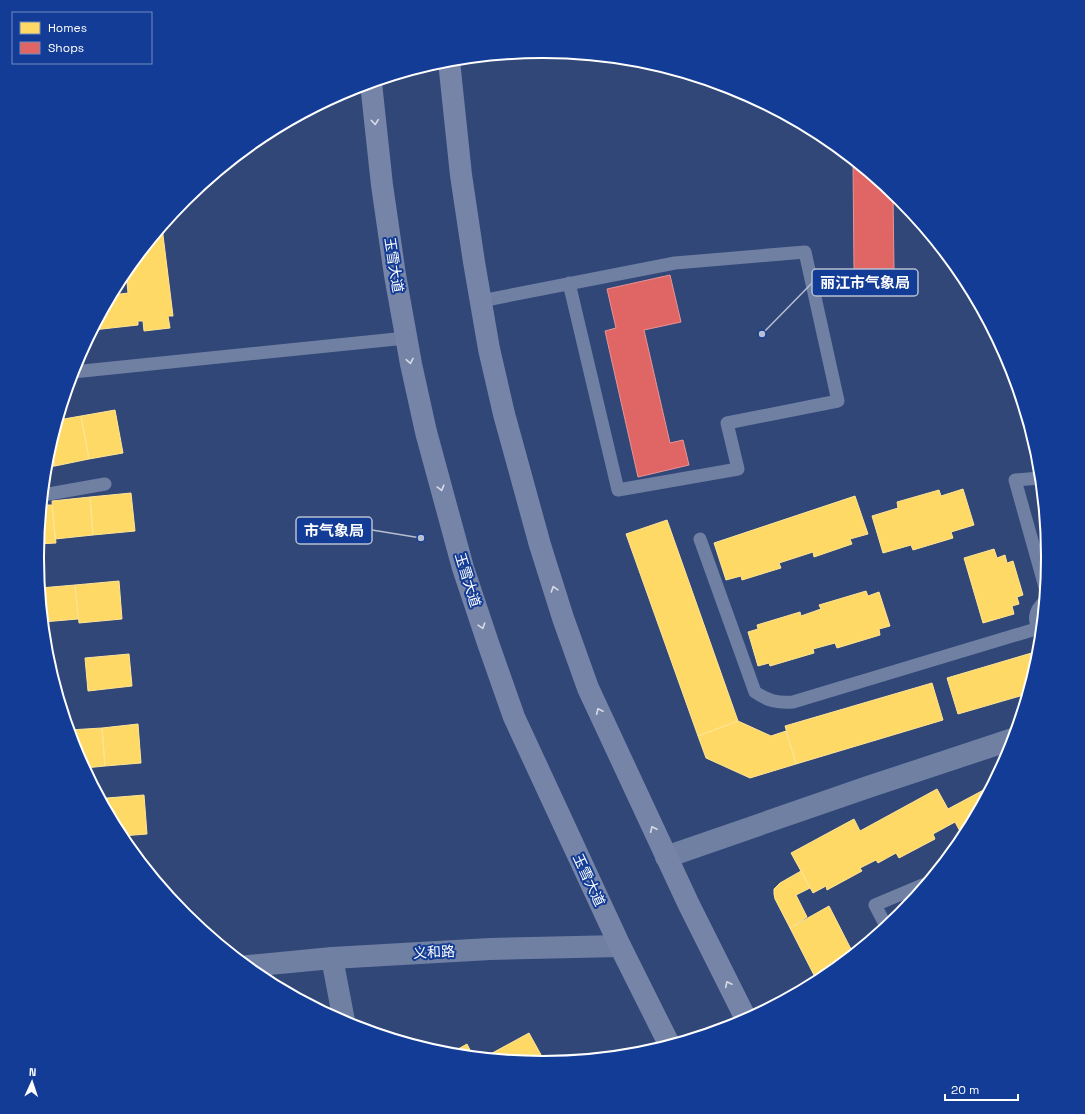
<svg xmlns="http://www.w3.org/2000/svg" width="1085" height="1114" font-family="'Space Grotesk','Noto Sans SC',sans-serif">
  <rect width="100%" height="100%" fill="#314778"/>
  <!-- homes -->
  <path fill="#ffd966" stroke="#ffe494" d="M162,227L173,316H168L170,328L144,331L143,321H138V325L93,330L112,295L128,293L126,272Z
    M115,410L123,453L89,459L81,416Z
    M81,416L89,459L55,466L51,444L58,420Z
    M51,444L55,466L46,467L47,458Z
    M963,489L974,525L951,532L953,538L913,550L911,545L883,553L872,516L898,508L897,502L939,490L941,496Z
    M131,493L135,531L93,535L90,497Z
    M855,496L868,534L850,539L852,544L814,557L813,552L779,563L781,568L742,580L741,576L726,580L714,543Z
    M90,497L93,535L55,539L52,501Z
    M42,505H52L56,543L38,544Z
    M667,520L738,721L698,736L626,534Z
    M994,549L997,558L1005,555L1007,563L1013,561L1023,595L1017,597L1019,604L1012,606L1014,614L983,623L964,558Z
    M119,581L122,619L79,623L75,585Z
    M75,585L78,619L43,622L40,588Z
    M866,591L868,596L879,592L890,626L879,629L880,635L837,648L835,643L813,649L814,653L770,666L769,663L758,666L748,632L758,629L757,625L800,612L801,616L821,609L819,605Z
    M1035,652L1037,659L1027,694L958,714L947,678Z
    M129,654L132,686L88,691L85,658Z
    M932,683L943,720L796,764L785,726Z
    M738,721L771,736L786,731L796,764L750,778L706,758L698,736Z
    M138,724L141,763L105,766L102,728Z
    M102,728L105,766L85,768L75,750L69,730Z
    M991,786L963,837L955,822L933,834L935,839L899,858L896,853L878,863L876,860L860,868L862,871L827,890L826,886L813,893L791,853L854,819L860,831L937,789L948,809Z
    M144,795L147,834L121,836L109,812L107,798Z
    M101,798H107L109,812Z
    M801,871L810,888L796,895L807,917L790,928L775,899L774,894V889L780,883Z
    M829,906L853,953L823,977L817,981L790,928Z
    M529,1033L545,1062L485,1057Z
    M467,1044L473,1056L451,1053Z"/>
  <!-- shops -->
  <path fill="#e06666" stroke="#e99494" d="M853,161L893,194L894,269H854Z
    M670,275L681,322L644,330L670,443L683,440L689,465L638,477L605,331L616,328L607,289Z"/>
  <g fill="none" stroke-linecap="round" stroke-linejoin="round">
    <!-- service -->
    <path stroke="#7080a3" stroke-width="13" d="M481,301L675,263L805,252L838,401L727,423L738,469L618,490L569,283
      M73,372L406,338
      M1040,478L1015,480L1045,587
      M43,495L105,484
      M700,539L755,692C768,701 777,703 793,702L1039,628
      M1041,631C1032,621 1035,610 1044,602
      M886,926L875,905L925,884"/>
    <!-- minor -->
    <path stroke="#7080a3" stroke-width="22" d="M666,857L868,787L1013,739
      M332,958L344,1021"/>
    <!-- tertiary -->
    <path stroke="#7080a3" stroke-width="22" d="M248,966L332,958L490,949L620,946"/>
    <!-- secondary -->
    <path stroke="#7685a7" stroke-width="22" d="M449,61L461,175L474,262L489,349L504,414L540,545L563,618L588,688L689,905L746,1019
      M371,83L382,185L395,275L411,364L426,432L463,568L488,643L514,717L620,946L669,1044"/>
  </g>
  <!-- one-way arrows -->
  <defs><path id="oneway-chevron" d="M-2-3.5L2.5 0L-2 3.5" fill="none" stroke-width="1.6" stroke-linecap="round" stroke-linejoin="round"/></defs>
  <g stroke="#d6dae5">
    <use href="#oneway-chevron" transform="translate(375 122) rotate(84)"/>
    <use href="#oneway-chevron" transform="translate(410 361) rotate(79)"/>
    <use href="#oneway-chevron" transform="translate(441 488) rotate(75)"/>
    <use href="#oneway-chevron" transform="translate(554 589) rotate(-108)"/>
    <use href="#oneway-chevron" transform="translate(482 626) rotate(72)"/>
    <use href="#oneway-chevron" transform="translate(599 711) rotate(-115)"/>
    <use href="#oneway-chevron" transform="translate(653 829) rotate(-115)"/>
    <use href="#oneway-chevron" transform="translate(728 984) rotate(-116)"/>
  </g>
  <g text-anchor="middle" stroke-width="4" stroke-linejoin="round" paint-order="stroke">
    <!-- street labels -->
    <g font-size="14" fill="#fff" stroke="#133c96">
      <text transform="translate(394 265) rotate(81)" y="5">玉雪大道</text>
      <text transform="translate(468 580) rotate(73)" y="5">玉雪大道</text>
      <text transform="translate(589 880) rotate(65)" y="5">玉雪大道</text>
      <text transform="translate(434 952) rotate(-3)" y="5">义和路</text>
    </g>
  </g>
  <!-- crop -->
  <path d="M0 0H1085V1114H0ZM542 58H543A498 498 0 0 1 1041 556V558A498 498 0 0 1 543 1056H542A498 498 0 0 1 44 558V556A498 498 0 0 1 542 58Z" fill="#133c96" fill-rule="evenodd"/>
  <path fill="none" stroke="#fff" stroke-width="2" d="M542 58H543A498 498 0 0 1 1041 556V558A498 498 0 0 1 543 1056H542A498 498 0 0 1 44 558V556A498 498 0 0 1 542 58Z"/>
  <!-- callouts -->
  <path fill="none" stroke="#b7bfd0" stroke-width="1.5" d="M762 334L812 283M421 538L372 530"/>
  <g fill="#b7bfd0" stroke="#133c96" stroke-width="1.5">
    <circle cx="762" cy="334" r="4"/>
    <circle cx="421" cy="538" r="4"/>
  </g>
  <g fill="#133c96" stroke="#b7bfd0" stroke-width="1.5">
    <rect x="812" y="269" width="106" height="27" rx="4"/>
    <rect x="296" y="517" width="76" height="27" rx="4"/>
  </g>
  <g font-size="15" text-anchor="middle" font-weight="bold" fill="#fff">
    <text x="865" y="288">丽江市气象局</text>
    <text x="334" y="536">市气象局</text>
  </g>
  <!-- legend -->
  <rect x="12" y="12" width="140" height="52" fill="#133c96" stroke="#718ac0"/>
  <rect x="20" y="22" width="20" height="12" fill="#ffd966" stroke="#718ac0"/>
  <text x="48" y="32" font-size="12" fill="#ffffff">Homes</text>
  <rect x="20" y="42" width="20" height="12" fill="#e06666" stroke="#718ac0"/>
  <text x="48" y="52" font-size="12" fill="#ffffff">Shops</text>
  <!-- north arrow -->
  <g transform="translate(32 1082) rotate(3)" stroke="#133c96" stroke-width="3" paint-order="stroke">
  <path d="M0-3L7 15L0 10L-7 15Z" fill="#ffffff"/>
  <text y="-6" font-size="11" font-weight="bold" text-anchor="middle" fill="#ffffff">N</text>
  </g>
  <!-- scale -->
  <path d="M945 1094v6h73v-6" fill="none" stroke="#ffffff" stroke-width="2"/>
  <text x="951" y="1094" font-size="12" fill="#ffffff" stroke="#133c96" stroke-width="3" paint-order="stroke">20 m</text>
</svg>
